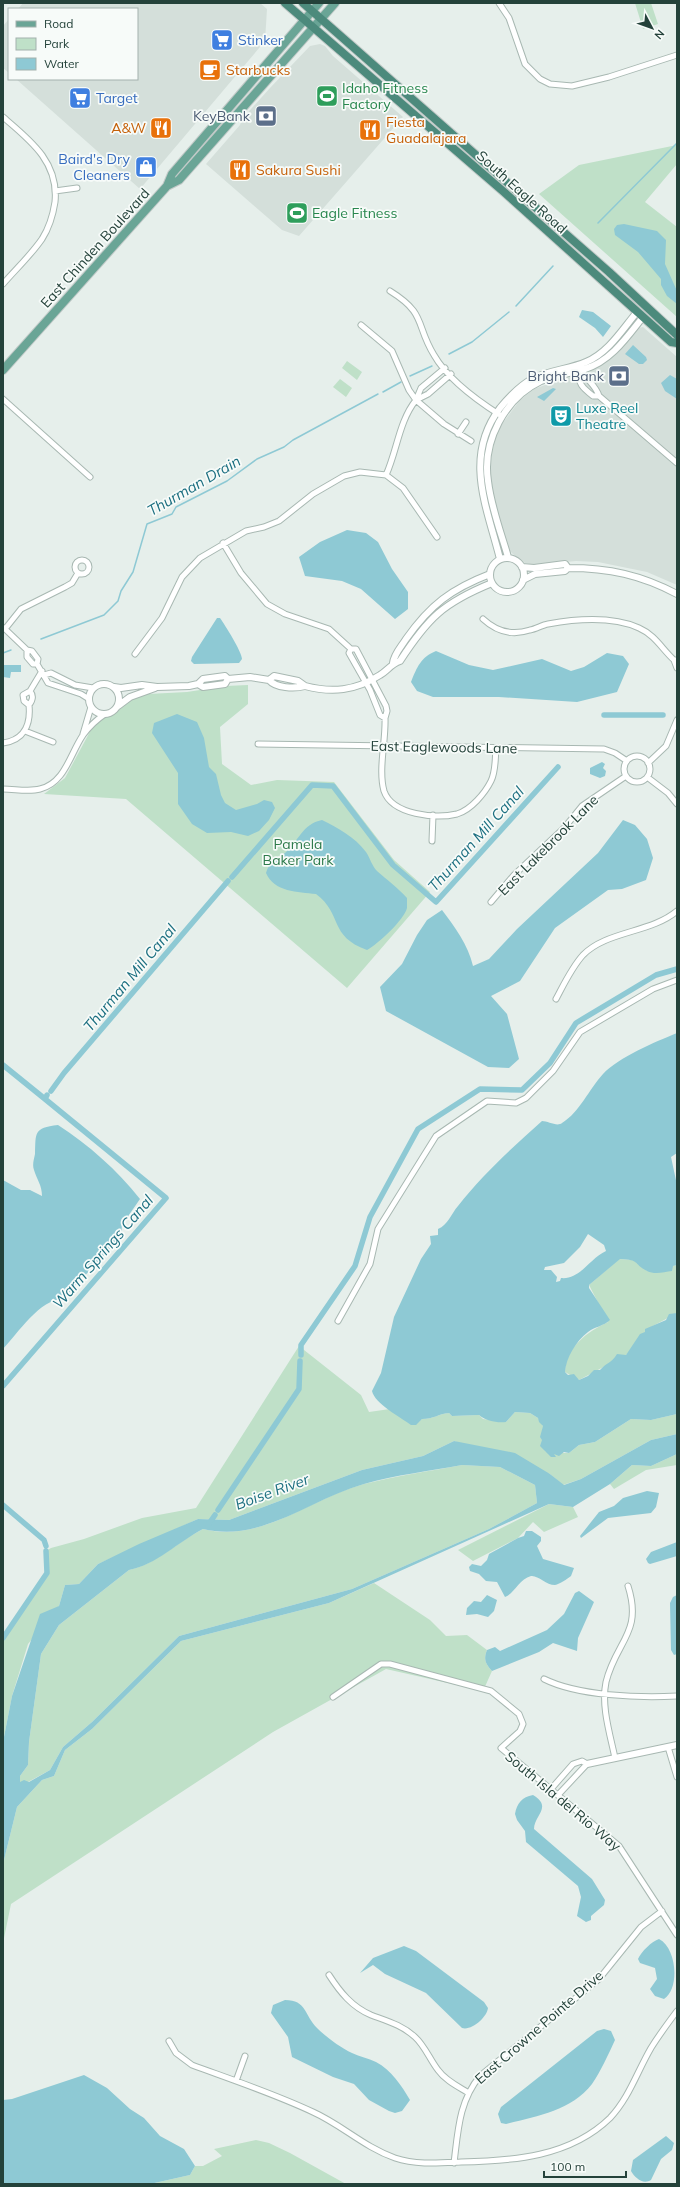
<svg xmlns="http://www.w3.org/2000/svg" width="680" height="2187" font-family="Mulish,sans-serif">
  <rect width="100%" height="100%" fill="#e6efeb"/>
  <!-- built -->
  <path fill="#d4dfda" d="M23,3H260L267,9L265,41L140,189L16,79H137V9H18Z
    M9,19V73L3,68V26Z
    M320,44L325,46L333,56L403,117L299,236L282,230L206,164L240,125L242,119L270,88L310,46Z
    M643,327L677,357V585L647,572L598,562L576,561L534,565L521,562L507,548L491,487V454L495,436L502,424L520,400L534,389L601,365L613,356L632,333L638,328Z"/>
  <!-- green -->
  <path fill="#bfe0c8" d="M635,3H651L658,24L643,29Z
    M677,145V164L645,202L677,227V317L539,194L579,165Z
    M347,361L362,372L357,380L342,368Z
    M340,379L352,388L346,397L333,387Z
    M248,685V704L220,727L222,764L251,785L277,780L334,782L394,860L430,892L347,988L126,799L44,794L65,778L93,726L101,719L114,714L134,698L148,694L187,692L226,686Z
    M619,1259L635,1260L647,1271L677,1265V1313L651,1327L626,1355L579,1380L565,1372C566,1347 587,1332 608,1322L589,1285Z
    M299,1346L361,1395L369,1412L390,1409L416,1424L422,1419C434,1419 438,1414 449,1413L452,1416L479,1415L483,1419L506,1422L515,1412L530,1413L538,1418L543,1426L542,1440L545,1451L554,1453H569L579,1445L595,1442L631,1419L651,1420L677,1414V1434L651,1440L581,1479L563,1485L550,1474L454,1441L423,1456L362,1470L229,1520L198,1519L98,1564L79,1584L65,1585L59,1606L28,1644L12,1696L3,1742V1638L47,1573L46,1551L51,1548L84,1539L142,1518L196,1508Z
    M677,1454V1465L646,1470L614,1489L610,1484L632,1465L651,1466Z
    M462,1465L500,1467L535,1485L537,1503L489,1529L352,1589L179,1636L92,1722L63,1747L50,1770L28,1782H20V1776L28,1765L29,1742L41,1654L59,1625L129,1570C154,1565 179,1541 203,1529C261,1544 310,1498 364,1484C396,1476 430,1471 462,1465Z
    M549,1504L573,1507L578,1517L544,1532L533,1522L518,1538L473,1561L458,1550Z
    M374,1583L430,1620L446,1636L467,1635L487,1650C483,1660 486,1664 492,1671L483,1691L386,1669L273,1732L11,1904L3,1943V1864L17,1807L42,1780L54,1776L65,1750L92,1729L181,1641L329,1603Z
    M256,2140L269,2143L290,2153L346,2184H150L190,2175L195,2166H203L222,2156L214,2149Z"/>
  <!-- water -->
  <path fill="#8ec9d4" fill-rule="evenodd" d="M624,224L657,231L666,240L665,264L677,291V304L667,296L661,285V279L638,252L615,235L614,229L617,225Z
    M582,310L593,312L611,326L603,337L595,328L579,317Z
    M633,345L646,357L647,360L643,364H639L625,354Z
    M670,375L677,379V399L665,391L661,383Z
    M553,388L556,389L544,401L537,397Z
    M347,530L366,533L378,542L392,569L408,592V609L395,619L361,589L342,581L305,576L299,557L320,542Z
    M217,618H220C225,625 242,652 242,659L239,663L194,664L191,661L192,657Z
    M436,651L469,665L493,670L542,659L571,671L584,667L607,653L623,656L629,664L617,692L577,702L499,697H433L417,691L411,682C417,667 421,657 436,651Z
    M3,665H21V672H11L10,678L3,677Z
    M177,714L197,722L204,738L209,767L216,774L221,795L225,803L236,810L257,804L264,800L272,802L275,808L269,820L259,831L248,836L231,832L207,833L192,824L178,804V773L152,733L154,723Z
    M602,762L605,764L603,768L606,771L605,776L600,778L590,774V768Z
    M322,820C338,828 355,837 366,852C370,858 372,866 377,871C387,880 397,887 407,898C407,901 407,905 407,908C404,920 378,944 367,950C328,936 343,914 316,894C298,892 274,892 266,873C269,862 276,860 285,853C299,841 302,824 322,820Z
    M623,820L635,825L647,839L653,858L646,880L622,889L608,890L555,928L520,981L491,996L507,1014L519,1059L509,1068L488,1067L386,1011L380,987L402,964L417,935L427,920L442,910C455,927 468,945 473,966L489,959L517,929L598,853Z
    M677,1033V1153L671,1157L677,1185V1265L673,1266L672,1271C664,1272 655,1275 647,1271C632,1263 641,1260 620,1259L589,1285V1288L610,1320C604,1326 594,1327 588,1332C576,1341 566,1358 565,1372L568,1375L574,1374L579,1380L588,1376L594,1370H600C607,1362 611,1364 617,1354L626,1355L640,1334L645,1332V1329L666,1320L669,1314L677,1313V1414L651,1420L631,1419L595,1442L579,1445L569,1453L564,1452L559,1456L554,1454L556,1457H551L540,1446L542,1440L540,1437L543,1426L539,1422L538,1418L530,1413L515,1412L506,1422C497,1423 486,1421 479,1415L452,1416L449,1413C438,1414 434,1419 422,1419L416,1425H411C399,1416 375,1404 372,1391L381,1373L394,1317L421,1259L431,1244L430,1236L438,1235V1229C448,1225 451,1214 458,1206C483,1174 512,1148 542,1121C548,1121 557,1127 562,1123C580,1112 589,1089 603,1074C619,1057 655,1042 677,1033ZM588,1234L604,1245L606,1251C590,1258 580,1280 561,1278L560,1281L556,1282L557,1277L551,1270H544L545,1267L564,1263L580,1247Z
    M58,1125C89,1145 117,1170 140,1199L122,1225L121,1237L63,1299C40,1299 18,1333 3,1349V1180L21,1190H30L42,1196C42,1185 37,1180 34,1170C32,1165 34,1159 35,1154C36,1133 33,1128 58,1125Z
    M677,1434V1454L651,1466L632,1465L610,1484L573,1507L549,1504L329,1603L181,1641L92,1729L65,1750L54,1776L42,1780L17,1807L3,1864V1742L12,1696L40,1614L59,1606L65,1585L79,1584L98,1564L139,1544L198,1519L229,1520L362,1470L423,1456L454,1441L515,1453L550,1474L564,1485L581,1479L651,1440ZM462,1465L500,1467L535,1485L537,1503L489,1529L352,1589L179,1636L92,1722L63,1747L50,1770L29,1782L24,1780L20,1782V1776L28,1765L29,1742L41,1654L59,1625L129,1570C156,1565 178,1542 203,1529C262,1543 310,1499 364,1484C396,1475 429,1471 462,1465Z
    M647,1491L659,1493L656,1507L651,1513L608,1518L581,1538L580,1536L599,1512L614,1506L623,1498Z
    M526,1531H532L541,1537V1541L537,1546L543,1559L574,1568L571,1576C567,1579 560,1584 555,1585C546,1585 538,1575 531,1576C519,1579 515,1593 505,1597L497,1582L486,1581L479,1574L470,1571L469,1567L472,1564L481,1566L487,1560L489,1554L518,1538L524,1536Z
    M677,1542V1556L650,1564L648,1563L646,1559L651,1552Z
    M579,1591L594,1602L578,1638L577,1651L553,1643L539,1652L492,1671C486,1664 483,1660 487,1650L495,1647L500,1651L547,1630L564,1614L575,1593Z
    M487,1595L497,1600L494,1611L488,1617L477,1614L466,1615L467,1608L474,1601L481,1602Z
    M677,1595V1654L674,1655L671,1650L670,1603L673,1597Z
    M533,1795C553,1807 534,1815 534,1829L592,1879L605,1900L604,1905L591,1916V1920L586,1922L577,1916L581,1897L578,1886L526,1842L525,1831L517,1820L515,1814C517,1803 522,1797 533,1795Z
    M659,1939C677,1948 680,1989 664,1999L655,1996L650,1989L657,1979L655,1968L640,1963L638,1959C641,1952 652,1941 659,1939Z
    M404,1946L416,1951L484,2002L488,2008C487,2017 472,2031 462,2028L426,1993L385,1974L373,1965L360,1973L373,1958Z
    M285,2000C307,2000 304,2015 317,2028C326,2037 341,2048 352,2053C360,2057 368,2058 376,2062C391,2070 402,2086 410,2100L402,2111L395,2113L389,2111L369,2100L354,2084L333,2077L292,2057L288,2037L271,2013L273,2005Z
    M604,2029L611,2031L615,2040C608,2055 601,2071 592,2084C571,2111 537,2116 506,2124L501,2123L498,2114L501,2107L597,2031Z
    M84,2075L107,2088L130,2109L144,2118L160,2136L184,2149L195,2166L190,2175L150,2184H3V2100L12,2099Z
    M666,2136L674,2143L672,2150L661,2159L651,2180C643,2185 635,2178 631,2171L633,2160Z"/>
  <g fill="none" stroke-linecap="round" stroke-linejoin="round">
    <!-- stream -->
    <path stroke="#8ec9d4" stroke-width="1.5" d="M598,223L677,143
      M516,306L553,266
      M449,354L472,342L509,312
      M410,376L432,366
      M383,392L401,382
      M41,639L104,615L118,601L121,591L133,572L147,524L172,514L176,507L227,481L257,459L284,447L293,440L378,394
      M3,653L11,650"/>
    <!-- canal -->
    <path stroke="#8ec9d4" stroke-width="5.5" d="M604,715H663
      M232,877L312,785L333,786L393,865L436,902L558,767
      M3,1065L45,1099L47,1095
      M51,1091L64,1073L228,881
      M301,1355V1345L355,1266L370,1217L418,1129L480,1089L522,1090L550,1063L576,1023L656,975L677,969
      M3,1386L166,1198L45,1099
      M3,1505L44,1540L46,1546
      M218,1510L299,1389L300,1361
      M208,1525L215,1515
      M3,1638L47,1573L46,1551"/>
    <!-- minor casing -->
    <g stroke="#a8b8b2" stroke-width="7">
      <path id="minor" d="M499,3L509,18L525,64L540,79L550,84L572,86L609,77L677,55
        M3,117C30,140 59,162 55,202C53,215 49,228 42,239C31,255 16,269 3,284
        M55,191L77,188
        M390,291C427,314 415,324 434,355C447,378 478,401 500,415
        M361,325L392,351L409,390L416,400L444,424L471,441
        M580,367C584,378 596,385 599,396H593C584,389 575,382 581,370
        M445,368L421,388L416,400L428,394L451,374
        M599,396L677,463
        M3,399L90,477
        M458,434L466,422
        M386,475L403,488L437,537
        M223,543L241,573L267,604L285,614L329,629L351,649
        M75 567a7 7 0 1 1 14 0a7 7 0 1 1-14 0Z
        M483,619C497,632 512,636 530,630C536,629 542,625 548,624C576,619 612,616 639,628C655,635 662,649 674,660
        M4,628L27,650L32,651L38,659L37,664
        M5,629L21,609L65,587L72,583L78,573
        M351,649H356L386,706L387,711L385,718L380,715L370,690L349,653Z
        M27,650V657L33,664H37L48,683L81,694L89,699
        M135,654L162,618L182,577L200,558L246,531L264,527L279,521L313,494L344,476L360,472L386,475C397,451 399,421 416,400
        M676,660H674L677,668
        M44,675L51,673L75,685L93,688
        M29,705C33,700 34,696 30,691
        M385,718C386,741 378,769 384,791C392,815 436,819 457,814C471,810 485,793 491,781C496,771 495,758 496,748
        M25,731L53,742
        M83,734L91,707
        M3,743C24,740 31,725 29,705L24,701L23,695L30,691L42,671
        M258,744L604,749L615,753L627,761
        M624 769a13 13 0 1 1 26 0a13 13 0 1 1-26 0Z
        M648,763L666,746L677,720
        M647,777L668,793L677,804
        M3,789C15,789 29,792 40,789C65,783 70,754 83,735C89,727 96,720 105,714
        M432,841L433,815
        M491,902L514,875L565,827L582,806L626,776
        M556,999C564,984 572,967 583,955C606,931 651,933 677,911
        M338,1321L370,1264L378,1229L436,1136L487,1101L516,1103L526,1098L553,1071L580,1032L653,989L677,980
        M544,1679C578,1696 639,1698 677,1696
        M333,1697L381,1664H390L491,1691L519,1714L523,1724L520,1731L501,1748L619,1846L677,1935
        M668,1747L677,1777
        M615,1758C610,1734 601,1706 606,1682C616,1641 643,1633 628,1586
        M551,1789L573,1764L582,1761L587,1764L558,1795
        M329,1975C340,1992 352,2007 371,2015C387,2021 402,2025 415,2037C425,2046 430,2060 438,2070C445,2080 457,2086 467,2092
        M169,2041L176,2053L192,2065C233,2080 275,2094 313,2112C342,2125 364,2147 395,2158C416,2165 439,2163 461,2162C513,2161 570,2157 610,2118C629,2098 637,2072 651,2048C659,2035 668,2023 677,2011
        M236,2081L245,2056
        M454,2163C458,2131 459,2101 480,2076L599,1979L641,1927L662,1911"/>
    </g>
    <!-- tertiary casing -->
    <g stroke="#a8b8b2" stroke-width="8">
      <path id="tertiary" d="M508,557C501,533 491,507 488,481C482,441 505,398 541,381C555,375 571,373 585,369C611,361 627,337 643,317
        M490 575a17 17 0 1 1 34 0a17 17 0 1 1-34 0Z
        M500,559C487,507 463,457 500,408C509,397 520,385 534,378C551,370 570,369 586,362C608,353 622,330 637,312
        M522,567L534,568L565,564L568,568
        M523,580L535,574L565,571L568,568C609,568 641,575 677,594
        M393,663C394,654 401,647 406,639C430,605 451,589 490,574
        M228,679L250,677L269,680C276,688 294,689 305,686L298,681L274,676L269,680
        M89 699a15 15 0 1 1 30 0a15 15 0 1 1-30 0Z
        M305,686C332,693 355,691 380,675C387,671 391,664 400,661C428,618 443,603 492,583
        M114,687L121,688L142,685L157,687L189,686L198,684L203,679L225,676L228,679L225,684L203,687L198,684
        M118,706L130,697L155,688
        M587,1764L677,1745"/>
    </g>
    <!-- primary casing -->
    <g stroke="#c2cac8" stroke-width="10">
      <path id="primary" d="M167,186L172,174L319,3
        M3,370L167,186L179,180L335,3"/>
    </g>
    <!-- trunk casing -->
    <g stroke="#c2cac8" stroke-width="10">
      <path id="trunk" d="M285,3L504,192L671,342L677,343
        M303,3L609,272L677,335"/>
    </g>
    <!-- minor -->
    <use href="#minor" stroke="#fff" stroke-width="5"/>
    <!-- tertiary -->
    <use href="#tertiary" stroke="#fff" stroke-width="6"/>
    <!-- primary -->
    <use href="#primary" stroke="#6aa596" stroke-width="8"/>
    <!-- trunk -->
    <use href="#trunk" stroke="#4c8a7c" stroke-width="8"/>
  </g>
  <!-- icons -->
  <defs>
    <g id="supermarket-square" transform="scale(1.15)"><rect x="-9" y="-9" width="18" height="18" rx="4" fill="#3f7fe0" stroke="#f7fbf9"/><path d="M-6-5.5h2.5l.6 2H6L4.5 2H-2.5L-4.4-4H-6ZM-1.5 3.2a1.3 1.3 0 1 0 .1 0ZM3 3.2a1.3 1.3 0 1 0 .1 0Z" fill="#fff"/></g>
    <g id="cafe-square" transform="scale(1.15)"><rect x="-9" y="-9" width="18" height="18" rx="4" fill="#e8710a" stroke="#f7fbf9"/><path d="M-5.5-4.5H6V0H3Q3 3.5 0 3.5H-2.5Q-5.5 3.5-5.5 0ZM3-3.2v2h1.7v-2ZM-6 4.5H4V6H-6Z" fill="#fff"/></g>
    <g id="stadium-square" transform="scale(1.15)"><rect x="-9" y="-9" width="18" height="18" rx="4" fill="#2e9e5b" stroke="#f7fbf9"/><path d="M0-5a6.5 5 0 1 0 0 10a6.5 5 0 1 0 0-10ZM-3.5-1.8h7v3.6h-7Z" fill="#fff"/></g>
    <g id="bank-square" transform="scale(1.15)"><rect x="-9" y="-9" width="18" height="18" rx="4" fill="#5c6f8a" stroke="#f7fbf9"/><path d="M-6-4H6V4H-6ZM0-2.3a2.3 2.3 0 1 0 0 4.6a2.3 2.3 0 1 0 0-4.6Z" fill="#fff"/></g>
    <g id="restaurant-square" transform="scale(1.15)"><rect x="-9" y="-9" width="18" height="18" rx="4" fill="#e8710a" stroke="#f7fbf9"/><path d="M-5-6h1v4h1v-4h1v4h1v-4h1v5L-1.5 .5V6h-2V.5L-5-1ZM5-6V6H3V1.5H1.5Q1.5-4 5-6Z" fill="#fff"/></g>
    <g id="shop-square" transform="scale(1.15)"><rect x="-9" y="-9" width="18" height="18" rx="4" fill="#3f7fe0" stroke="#f7fbf9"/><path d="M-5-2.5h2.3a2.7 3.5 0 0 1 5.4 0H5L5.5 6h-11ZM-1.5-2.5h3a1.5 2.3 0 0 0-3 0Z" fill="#fff"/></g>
    <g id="theatre-square" transform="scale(1.15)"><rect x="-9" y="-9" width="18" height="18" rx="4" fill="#0f9aa8" stroke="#f7fbf9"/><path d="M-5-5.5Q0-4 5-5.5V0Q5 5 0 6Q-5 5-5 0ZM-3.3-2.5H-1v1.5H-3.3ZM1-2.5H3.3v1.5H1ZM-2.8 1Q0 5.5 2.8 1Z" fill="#fff"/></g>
  </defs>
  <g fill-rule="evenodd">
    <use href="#supermarket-square" x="222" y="40"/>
    <use href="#cafe-square" x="210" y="70"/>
    <use href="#stadium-square" x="327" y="96"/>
    <use href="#supermarket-square" x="80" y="98"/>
    <use href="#bank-square" x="266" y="116"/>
    <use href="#restaurant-square" x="161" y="128"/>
    <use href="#restaurant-square" x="370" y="130"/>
    <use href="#shop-square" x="146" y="167"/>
    <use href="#restaurant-square" x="240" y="170"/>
    <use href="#stadium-square" x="297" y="213"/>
    <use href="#bank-square" x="619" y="376"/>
    <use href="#theatre-square" x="561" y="416"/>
  </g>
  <g text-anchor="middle" stroke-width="3.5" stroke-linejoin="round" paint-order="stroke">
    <!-- shop labels -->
    <g font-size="14" fill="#366cbe" stroke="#f7fbf9" text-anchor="start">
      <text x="238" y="45">Stinker</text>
      <text x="96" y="103">Target</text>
      <text x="130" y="164" text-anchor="end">Baird's Dry<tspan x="130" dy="16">Cleaners</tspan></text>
    </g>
    <!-- food labels -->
    <g font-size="14" fill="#c56008" stroke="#f7fbf9" text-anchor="start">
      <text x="226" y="75">Starbucks</text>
      <text x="386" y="127">Fiesta<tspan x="386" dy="16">Guadalajara</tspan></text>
      <text x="146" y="133" text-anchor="end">A&amp;W</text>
      <text x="256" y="175">Sakura Sushi</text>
    </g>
    <!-- leisure labels -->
    <g font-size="14" fill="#27864d" stroke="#f7fbf9" text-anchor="start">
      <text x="342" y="93">Idaho Fitness<tspan x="342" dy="16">Factory</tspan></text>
      <text x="312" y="218">Eagle Fitness</text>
    </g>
    <!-- service labels -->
    <g font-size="14" fill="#4e5e75" stroke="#f7fbf9" text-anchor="end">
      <text x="250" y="121">KeyBank</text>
      <text x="604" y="381">Bright Bank</text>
    </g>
    <!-- street labels -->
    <g font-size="14" fill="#24423a" stroke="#f7fbf9">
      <text transform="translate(522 192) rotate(42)" y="5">South Eagle Road</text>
      <text transform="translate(95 248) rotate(-48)" y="5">East Chinden Boulevard</text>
      <text transform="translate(444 747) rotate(1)" y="5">East Eaglewoods Lane</text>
      <text transform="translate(548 845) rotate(-45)" y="5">East Lakebrook Lane</text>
      <text transform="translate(563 1801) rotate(40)" y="5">South Isla del Rio Way</text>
      <text transform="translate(539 2027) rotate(-41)" y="5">East Crowne Pointe Drive</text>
    </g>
    <!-- culture labels -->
    <g font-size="14" fill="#0d838f" stroke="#f7fbf9" text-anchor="start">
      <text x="576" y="413">Luxe Reel<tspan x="576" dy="16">Theatre</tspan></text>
    </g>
    <!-- park labels -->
    <g font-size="14" fill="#2d7a4b" stroke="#f7fbf9">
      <text x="298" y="849">Pamela<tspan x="298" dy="16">Baker Park</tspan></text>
    </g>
    <!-- water labels -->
    <g font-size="15" font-style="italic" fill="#1c6f80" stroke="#f7fbf9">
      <text transform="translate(194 486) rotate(-30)" y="5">Thurman Drain</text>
      <text transform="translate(476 839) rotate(-48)" y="5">Thurman Mill Canal</text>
      <text transform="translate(130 978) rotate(-50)" y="5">Thurman Mill Canal</text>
      <text transform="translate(103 1252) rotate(-49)" y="5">Warm Springs Canal</text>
      <text transform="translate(272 1492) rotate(-20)" y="5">Boise River</text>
    </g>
  </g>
  <!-- border -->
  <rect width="680" height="2187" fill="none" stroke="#24423a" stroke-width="8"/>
  <!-- legend -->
  <rect x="8" y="8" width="130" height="72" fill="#f7fbf9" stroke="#a3b1ad"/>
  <rect x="16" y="21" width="20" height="6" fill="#6aa596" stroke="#a3b1ad"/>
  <text x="44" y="28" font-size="12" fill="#24423a">Road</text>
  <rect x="16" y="38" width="20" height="12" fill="#bfe0c8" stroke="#a3b1ad"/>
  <text x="44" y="48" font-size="12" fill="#24423a">Park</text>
  <rect x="16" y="58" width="20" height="12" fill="#8ec9d4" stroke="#a3b1ad"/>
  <text x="44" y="68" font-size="12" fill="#24423a">Water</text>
  <!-- north arrow -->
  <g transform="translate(652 28) rotate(131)" stroke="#f7fbf9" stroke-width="3" paint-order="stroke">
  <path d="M0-3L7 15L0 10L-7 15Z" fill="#24423a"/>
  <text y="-6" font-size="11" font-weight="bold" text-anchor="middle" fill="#24423a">N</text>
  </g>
  <!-- scale -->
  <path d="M544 2171v6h82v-6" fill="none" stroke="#24423a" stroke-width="2"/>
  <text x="550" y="2171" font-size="12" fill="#24423a" stroke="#f7fbf9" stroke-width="3" paint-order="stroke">100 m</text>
</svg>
